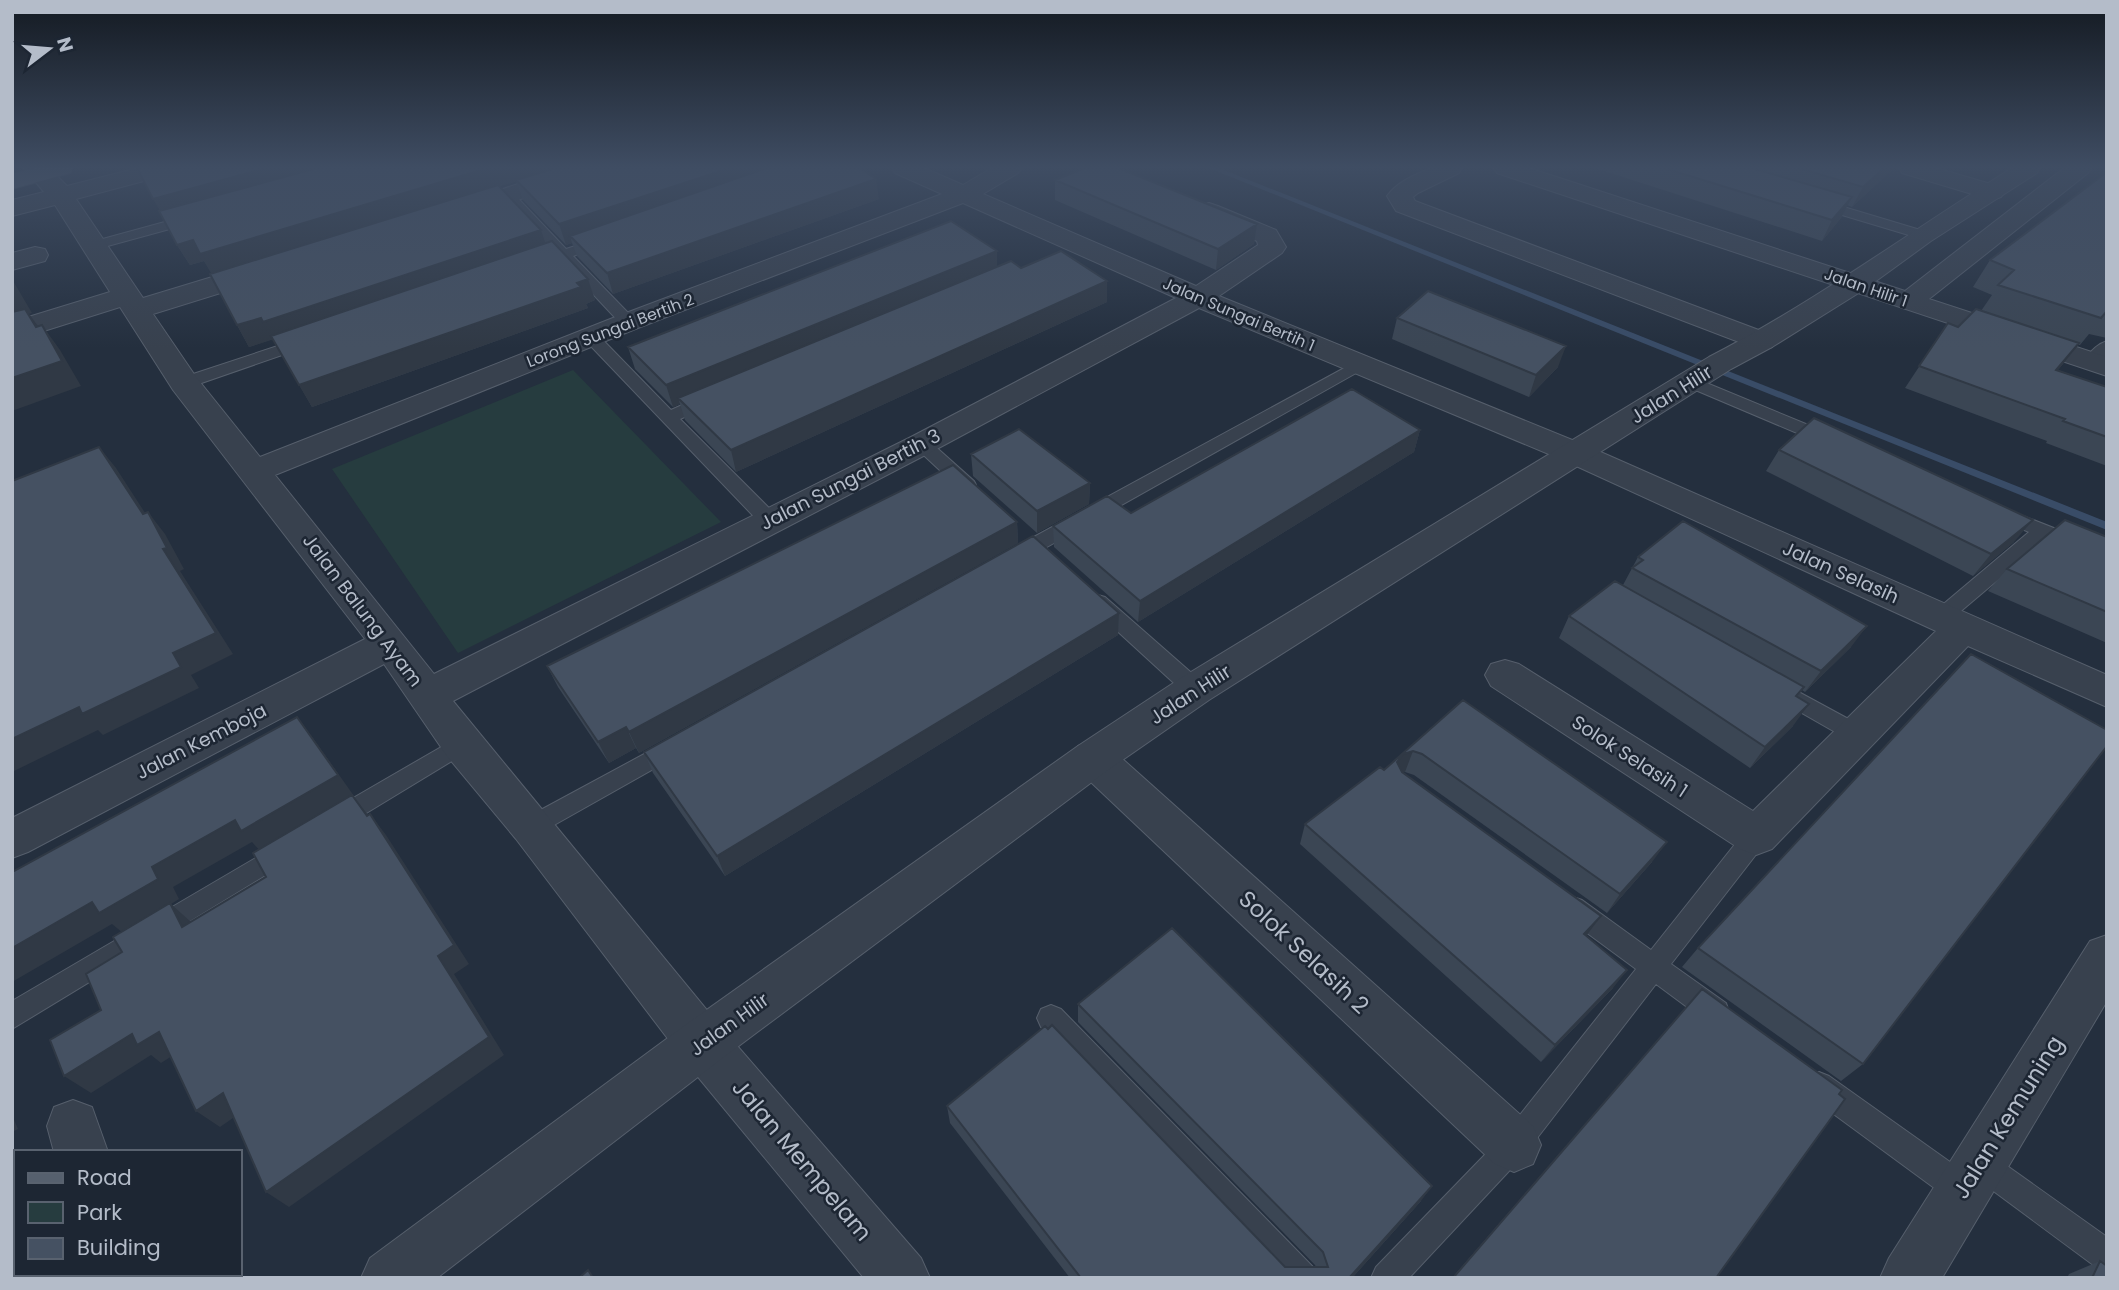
<svg xmlns="http://www.w3.org/2000/svg" width="2119" height="1290" font-family="Poppins,sans-serif">
  <rect width="100%" height="100%" fill="#242f3e"/>
  <!-- green -->
  <path fill="#263c3f" d="M573,370L721,522L458,653L332,469Z"/>
  <g fill="none" stroke-linecap="round" stroke-linejoin="round">
    <!-- stream -->
    <path fill="#394c67" fill-rule="evenodd" d="M1209,168H1219L2107,522V530Z"/>
    <!-- service casing -->
    <g stroke="#565f6c" stroke-width="2">
      <path id="service" d="M508,192L513,193L566,249L600,238L605,239L607,242L605,245L573,256L634,319L636,322L634,325H622L561,260L538,267L533,266L531,263L554,253L503,199V193Z
        M1817,199L1927,232L1929,235L1922,239L1812,206V200Z
        M194,214L201,218L199,221L93,250L86,246L88,243Z
        M591,332L597,334L671,410L700,397H712L715,401L712,405L680,419L776,515L778,520L776,525H762L585,340L583,337L585,334Z
        M305,337L311,339L313,342L311,345L190,387H178L176,383L178,379Z
        M2107,341V355L2096,365H2084L2082,362C2088,354 2097,344 2107,341Z
        M1359,360L1367,365L1365,368L1022,561H1008L1005,556L1008,551Z
        M1692,377L1835,436L1838,440L1829,446L1823,444L1686,386L1684,382Z
        M922,438L928,440L974,481L976,485L974,489H960L916,448L913,444Z
        M2003,508L2107,549V564L2046,539L1948,622L1941,624L1934,622L1931,617L1934,612L2029,532L1996,518L1994,514L1996,510Z
        M1098,595L1105,597L1203,683L1206,689L1203,695L1195,697L1187,695L1091,607L1088,602L1091,597Z
        M1782,683L1865,728L1868,734L1865,740L1857,743L1849,740L1774,697L1771,691L1774,685Z
        M462,735L470,738L473,744L470,750L345,826L337,829L329,826L325,819L329,812Z
        M672,739L680,742L683,748L680,754L540,833L532,836L524,833L520,826L524,819Z
        M1756,826L1765,829L1768,836L1765,843L1671,964L1726,1003L1729,1012L1726,1021L1716,1025L1706,1021L1656,984L1524,1155L1409,1278H1371L1376,1267L1504,1135L1636,969L1564,916L1560,908L1564,900L1573,897L1582,900L1651,950L1747,829Z
        M283,842L292,845L295,852L292,859L12,1029V1001Z
        M1051,1005L1061,1009L1313,1267L1318,1278H1280L1041,1027L1037,1018L1041,1009Z
        M1819,1072L1829,1076L1974,1179L1978,1190L1974,1201L1963,1205L1952,1201L1809,1096L1805,1086L1809,1076Z
        M1979,1148L1989,1153L2107,1237V1271L2096,1267L1969,1173L1964,1163L1969,1153Z"/>
    </g>
    <!-- minor casing -->
    <g stroke="#565f6c" stroke-width="2">
      <path id="minor" d="M24,168H49L67,186L138,168H177L174,173L76,199L143,298L255,264L265,262L275,264L279,270L275,276L153,314L196,377L260,457L618,316L942,194L895,173L892,168H924L963,185L992,168H1021L1018,173L983,194L1196,286L1258,245L1257,241L1200,216L1196,211L1200,206L1209,203L1218,206L1276,230L1286,247L1282,253L1219,296L1587,446L2107,675V707L1968,646L1772,849L1756,855L1740,849L1491,686L1485,675L1491,664L1505,660L1519,664L1753,811L1936,631L1563,460L1199,308L933,451L453,701L720,1026L921,1258L930,1278H864L684,1060L516,839L447,756L384,664L28,852L12,858V818L365,639L173,390L120,307L12,341V322L110,292L55,205L12,216V200L44,192ZM963,203L1176,298L911,437L434,674L275,475L638,328Z
        M567,168H603L600,173L469,216L460,219L451,216L447,211L451,206Z
        M1431,168H1462L1459,173L1418,193L1413,197L1415,201L1772,335L1777,341L1772,347L1762,350L1752,347L1396,211L1387,196C1398,181 1415,175 1431,168Z
        M1494,168H1529L1905,291L2064,168H2091L2088,173L1929,299L2107,357V376L1497,173Z
        M1899,168H1936L2001,187L2005,192L2001,197L1992,200L1902,173Z
        M35,247L45,249L48,255L45,261L12,270V253Z
        M1093,741L1108,746L1533,1126L1541,1145L1533,1164L1514,1172L1495,1164L1078,770L1072,758L1078,746Z
        M2107,935V1001L1942,1278H1880L1889,1258L2090,941Z
        M73,1100L92,1107L108,1152H54L47,1126L54,1107Z
        M95,1274H153L154,1278H96Z"/>
    </g>
    <!-- tertiary casing -->
    <g stroke="#565f6c" stroke-width="2">
      <path id="tertiary" d="M2012,168H2040L2037,173L1931,241L1865,289L1772,347L1731,369L1209,700L1108,770L720,1060L437,1278H361L370,1258L684,1026L1078,746L1181,678L1709,357C1815,302 1911,231 2012,168Z"/>
    </g>
    <!-- primary casing -->
    <g stroke="#414a57" stroke-width="2">
      <path id="primary" d="M35,168H73L70,173L12,189V174Z"/>
    </g>
    <!-- service -->
    <use href="#service" fill="#38414e" fill-rule="evenodd"/>
    <!-- minor -->
    <use href="#minor" fill="#38414e" fill-rule="evenodd"/>
    <!-- tertiary -->
    <use href="#tertiary" fill="#38414e" fill-rule="evenodd"/>
    <!-- primary -->
    <use href="#primary" fill="#56606e" fill-rule="evenodd"/>
  </g>
  <!-- wall -->
  <path fill="#3b4654" d="M137,168H860L879,199L613,294L577,256L572,243L566,245L523,200L516,181L499,186L546,244L588,279L595,300L586,304L588,308L312,407L273,339L249,347L237,325L212,273L204,261L190,265L177,245L160,210Z
    M1595,168H1894L1852,207L1847,205L1841,218L1822,241Z
    M2107,172V338L2089,334L2080,345H2078L2058,370L2107,387V466L2046,443L2047,441L1905,388L1948,323L1958,327L1981,311L1992,295L1973,287L1990,260Z
    M1055,180L1257,224L1254,244L1216,270L1055,200Z
    M997,251V266L1021,268L1107,302L736,472L685,420L680,404L673,407L635,369L628,347Z
    M1397,318L1558,367L1529,397L1392,339Z
    M1420,430L1414,452L1138,622L1054,547L1053,526L1131,513Z
    M1779,450L2014,542L1973,576L1766,471Z
    M971,454L1090,483L1089,504L1037,533L973,476Z
    M1017,522L1018,543L639,753L636,748L609,763L558,687L547,666Z
    M2107,537V643L1988,591L2007,569Z
    M1638,557L1851,647L1805,692L1802,690L1797,697L1793,726L1750,768L1559,638L1569,616L1623,585Z
    M1119,613L1118,635L725,876L653,773L644,752Z
    M1463,700L1652,862L1607,913L1414,775L1405,772H1402L1587,936L1613,988L1541,1062L1300,844L1305,824L1384,770Z
    M1698,948L1863,1064L1841,1081L1682,967Z
    M1702,989L1839,1094L1716,1278H1452Z
    M1078,1004L1421,1201L1352,1278H1070L950,1123L947,1106L1285,1267H1316L1315,1265L1078,1022Z
    M2100,1261L2107,1278H2067L2069,1274Z"/>
  <!-- shaded-wall -->
  <path fill="#303945" d="M266,168H348L165,219L153,199Z
    M488,168H560L212,275L204,261L190,265L177,245Z
    M730,168H793L570,236L572,243L566,245L559,224Z
    M1884,168H1894L1852,207L1863,187Z
    M876,179L879,199L613,294L607,273Z
    M1852,197L1841,218L1822,241L1832,220Z
    M1257,224L1254,244L1216,270L1218,249Z
    M541,230L548,251L249,347L237,325Z
    M997,251V272L678,398L680,404L673,407L666,385Z
    M12,279L32,313L29,314L44,334L12,320Z
    M588,279L595,300L586,304L588,308L312,407L299,385Z
    M1107,281V302L736,472L731,450Z
    M42,325L60,350L81,386L12,411V378Z
    M2079,343L2063,364L2040,391L2056,370Z
    M1566,346L1558,367L1529,397L1536,375Z
    M1420,430L1414,452L1138,622L1140,601Z
    M99,447L116,468L160,536L143,514Z
    M1090,483L1089,504L1037,533V511Z
    M148,512L165,534L184,569L180,571L233,654L191,675L199,688L103,735L98,730L12,772V739L173,653L163,549Z
    M2033,520L2014,542L1973,576L1991,554Z
    M1017,522L1018,543L639,753L629,732Z
    M1119,613L1118,635L725,876L717,856Z
    M1867,626L1851,647L1805,692L1821,671Z
    M1809,704L1793,726L1750,768L1765,747Z
    M297,717L313,738L354,796H353L368,815L260,851L252,842L173,887L179,899L171,904L192,923L204,946L123,933L112,924L12,982V948L152,867Z
    M626,727L636,748L609,763L598,742Z
    M1413,751L1405,772L1395,775L1397,762L1403,754Z
    M370,814L386,835L469,964L454,974L504,1055L289,1207L266,1192L438,956Z
    M1667,842L1652,862L1607,913L1620,894Z
    M1601,916L1587,935L1571,953L1584,934Z
    M1627,970L1613,988L1541,1062L1555,1045Z
    M159,1032L183,1049L161,1063L151,1055L91,1093L64,1076L132,1034Z
    M223,1093L246,1109L220,1127L196,1111Z
    M12,1115L18,1129L12,1132Z
    M1432,1186L1421,1201L1352,1278H1349Z"/>
  <!-- building -->
  <path fill="#455162" stroke="#303945" stroke-width="2" d="M137,168H266L153,199Z
    M317,168H488L200,254L193,240L177,245L159,211Z
    M556,168H730L559,224L516,180Z
    M767,168H860L876,179L607,273L570,236Z
    M1085,168H1118L1257,224L1218,249L1055,180Z
    M1664,168H1751L1852,197L1832,220Z
    M1798,168H1884L1863,187Z
    M2107,172V311L2101,318L1998,285L2014,270L1990,260Z
    M498,185L541,230L263,322L261,318L237,325L210,274Z
    M951,221L997,251L666,385L628,347Z
    M552,241L588,279L577,283L581,287L299,385L271,336Z
    M1061,251L1107,281L731,450L678,398L1011,261L1021,268Z
    M1428,291L1566,346L1536,375L1397,318Z
    M25,309L36,327L42,325L62,361L12,378V312Z
    M1976,309L2079,343L2056,370L2107,387V437L2063,421L2065,419L1919,366L1948,323L1958,327Z
    M1352,389L1420,430L1140,601L1053,526L1107,496L1131,513Z
    M1814,418L2033,520L1991,554L1779,450Z
    M1019,429L1090,483L1037,511L971,454Z
    M99,447L143,514L148,512L167,548L163,549L216,633L173,653L181,667L82,714L79,707L12,739V481Z
    M953,465L1017,522L629,732L626,727L598,742L547,666Z
    M2065,520L2107,537V612L2007,569Z
    M1683,521L1867,626L1821,671L1632,568L1643,560L1638,557Z
    M1033,536L1119,613L717,856L644,752Z
    M1615,581L1804,687L1796,696L1809,704L1765,747L1569,616Z
    M1971,654L2107,730V746L1863,1064L1698,948Z
    M1463,700L1667,842L1620,894L1422,754L1413,751L1403,754L1397,762L1402,772L1601,916L1584,934L1627,970L1555,1045L1305,824L1380,767L1384,770Z
    M297,717L338,775L241,831L235,820L152,867L158,879L99,913L92,902L12,948V872Z
    M352,795L367,816L370,814L454,945L438,956L489,1037L266,1192L223,1093L196,1111L159,1032L137,1045L132,1034L64,1076L50,1040L101,1010L86,974L122,952L113,937L170,903L182,927L266,877L253,853Z
    M1172,928L1432,1186L1349,1278L1340,1277L1339,1278H1081L947,1106L1045,1026L1048,1029L1052,1025L1285,1267H1328L1323,1252L1078,1004Z
    M1702,989L1842,1090L1839,1094L1845,1099L1716,1278H1453Z
    M2100,1261L2107,1266V1278H2092Z
    M588,1270L593,1278H579Z"/>
  <!-- sky -->
  <linearGradient id="sky" x2="0" y2="1"><stop stop-color="#141a22"/><stop offset="0.48" stop-color="#3f4d63"/><stop offset="1" stop-color="#3f4d63" stop-opacity="0"/></linearGradient>
  <rect width="2119" height="348" fill="url(#sky)"/>
  <g text-anchor="middle" stroke-width="5" stroke-linejoin="round" paint-order="stroke">
    <!-- far-street labels -->
    <g font-size="16" fill="#b4bcc9" stroke="#1d2633">
      <text transform="translate(1866 287) rotate(19)" y="6">Jalan Hilir 1</text>
      <text transform="translate(1239 314) rotate(23)" y="6">Jalan Sungai Bertih 1</text>
      <text transform="translate(610 330) rotate(-21)" y="6">Lorong Sungai Bertih 2</text>
    </g>
    <!-- street labels -->
    <g font-size="19" fill="#b4bcc9" stroke="#1d2633">
      <text transform="translate(1671 394) rotate(-32)" y="7">Jalan Hilir</text>
      <text transform="translate(850 479) rotate(-27)" y="7">Jalan Sungai Bertih 3</text>
      <text transform="translate(1841 572) rotate(24)" y="7">Jalan Selasih</text>
      <text transform="translate(363 610) rotate(53)" y="7">Jalan Balung Ayam</text>
      <text transform="translate(1190 694) rotate(-33)" y="7">Jalan Hilir</text>
      <text transform="translate(201 741) rotate(-27)" y="7">Jalan Kemboja</text>
      <text transform="translate(1630 756) rotate(33)" y="7">Solok Selasih 1</text>
      <text transform="translate(729 1024) rotate(-36)" y="7">Jalan Hilir</text>
    </g>
    <!-- near-street labels -->
    <g font-size="23" fill="#b4bcc9" stroke="#1d2633">
      <text transform="translate(1304 952) rotate(43)" y="8">Solok Selasih 2</text>
      <text transform="translate(2008 1117) rotate(-58)" y="8">Jalan Kemuning</text>
      <text transform="translate(802 1160) rotate(50)" y="8">Jalan Mempelam</text>
    </g>
  </g>
  <!-- border -->
  <rect width="2119" height="1290" fill="none" stroke="#b4bcc9" stroke-width="28"/>
  <!-- legend -->
  <rect x="14" y="1150" width="228" height="126" fill="#1d2633" stroke="#59626f" stroke-width="2"/>
  <rect x="28" y="1173" width="35" height="10" fill="#56606e" stroke="#59626f" stroke-width="2"/>
  <text x="77" y="1185" font-size="21" fill="#b4bcc9">Road</text>
  <rect x="28" y="1202" width="35" height="21" fill="#263c3f" stroke="#59626f" stroke-width="2"/>
  <text x="77" y="1220" font-size="21" fill="#b4bcc9">Park</text>
  <rect x="28" y="1238" width="35" height="21" fill="#455162" stroke="#59626f" stroke-width="2"/>
  <text x="77" y="1255" font-size="21" fill="#b4bcc9">Building</text>
  <!-- north arrow -->
  <g transform="translate(49 49) rotate(74)" stroke="#1d2633" stroke-width="5" paint-order="stroke">
  <path d="M0-5L12 26L0 18L-12 26Z" fill="#b4bcc9"/>
  <text y="-10" font-size="19" font-weight="bold" text-anchor="middle" fill="#b4bcc9">N</text>
  </g>
</svg>
